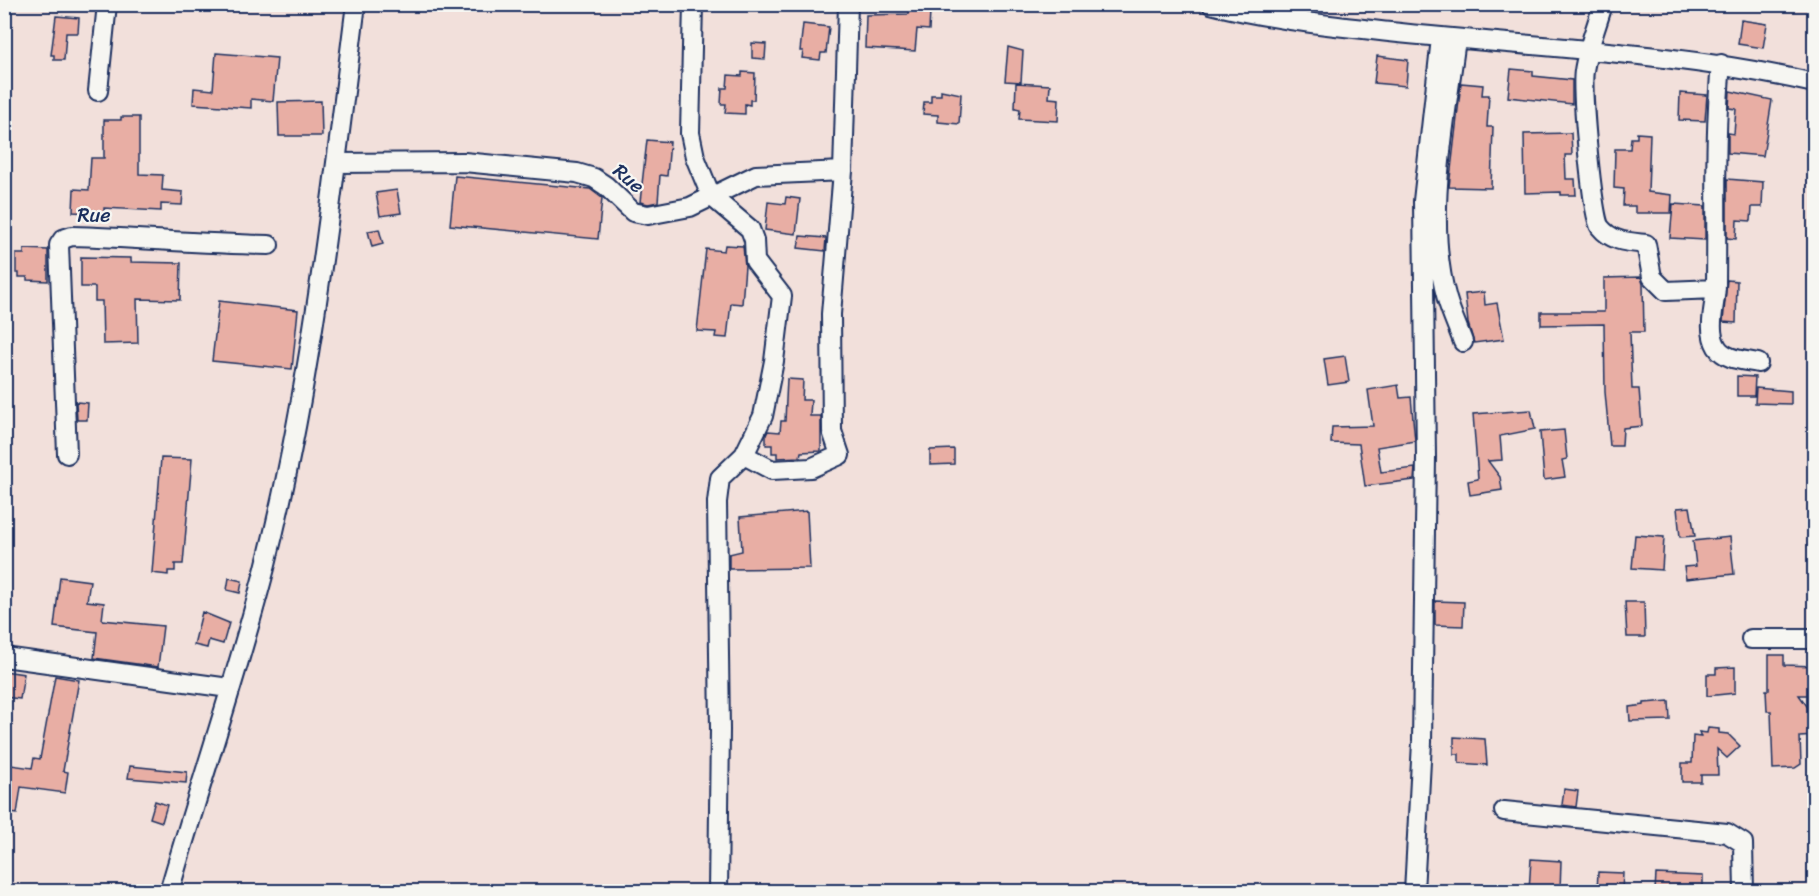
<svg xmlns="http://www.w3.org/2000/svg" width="1819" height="896" font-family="Sriracha,sans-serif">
  <rect width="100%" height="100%" fill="#f2e0db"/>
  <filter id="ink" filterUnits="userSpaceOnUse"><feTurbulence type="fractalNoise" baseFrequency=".0167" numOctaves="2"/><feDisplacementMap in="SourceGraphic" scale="12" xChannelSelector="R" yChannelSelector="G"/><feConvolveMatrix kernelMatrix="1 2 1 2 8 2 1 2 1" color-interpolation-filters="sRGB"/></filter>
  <g filter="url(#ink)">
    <!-- building -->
    <path fill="#e8aea4" stroke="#1b2f5e" stroke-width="1.5" d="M909,10L930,12L929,30L917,29L915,51L865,48L866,15L909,14Z
      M56,16L79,18L78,33H66L64,60H54V55H51Z
      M1741,20L1767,24L1763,48L1738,44Z
      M803,24L829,27L826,53H821L820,60L802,58L803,51H800Z
      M752,43L766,44L765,59L752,58Z
      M1008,47L1023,51L1021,82L1005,81Z
      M216,53L277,58L273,101L251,99V108L193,104L194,88L213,90Z
      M1377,56L1408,60L1406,86L1374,83Z
      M1511,69L1533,71V76L1572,80V104L1508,97Z
      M742,72L755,73L754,100H750V105L745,104V114L725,113L726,104H721L722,88H727L728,75L742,76Z
      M1016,83L1050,85L1049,98L1059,99L1058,121L1019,119L1020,109L1015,108Z
      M1461,83L1483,85L1482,95H1489L1487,127H1493L1491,188L1449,187Z
      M941,90L961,94L959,124L938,122V115L923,114L924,102H931V95H941Z
      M1730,91L1772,100L1763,156L1728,153V133L1734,134L1736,109L1729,108Z
      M1680,93L1707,95L1705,121L1679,120Z
      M321,101L322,136H279L278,102Z
      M121,117H139V174L163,175L162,190L183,192L182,205L161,204V211L104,208V214L73,212L74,189L89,190L91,158H104V120H121Z
      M1571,133L1572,155H1565L1566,179H1575L1576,195H1561V192L1525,193L1524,134Z
      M1637,133L1650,134L1648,192L1672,195L1671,213H1635V206H1623L1624,189L1614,188L1615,149H1630L1631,138H1637Z
      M647,140L670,142L667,176L660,175L658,202L648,204L640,202Z
      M455,176L590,189L602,198L598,239L450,225Z
      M1727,179L1763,182L1762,207H1752L1751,221L1737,220L1736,239L1727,238Z
      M397,190L401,213L380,216L376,193Z
      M786,197L800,199L796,234L765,230L768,202L785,204Z
      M1673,204L1705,206V240L1670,238Z
      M379,229L383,244L372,247L368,231Z
      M800,236L826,238L825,251L798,248Z
      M725,245L743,246L745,266L742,304L731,303L727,338L715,337L716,332L697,331L706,249L724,251Z
      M24,249L48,250V281L27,280V277H19V273H16V254H24Z
      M81,257L131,258V262L181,263L180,300L137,299L138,343L103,344L102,301H95V287H81Z
      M1641,277L1643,284L1644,332H1630L1632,389H1639L1642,426L1623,428L1622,446H1610L1605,392L1604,324L1541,325V312H1604V278Z
      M1727,280L1737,281L1736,323L1723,322Z
      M1484,292L1485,305L1497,303L1504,339L1474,343L1468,323L1465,294Z
      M219,301L298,310L292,369L212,361Z
      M1345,356L1349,382L1328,385L1324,359Z
      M1737,376L1755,377L1754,396H1737Z
      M787,379L803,380L802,400H811L810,416H821V451L801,452L800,457L777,458V453H772V445H766V435L768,431L780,432L781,421H785Z
      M1398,385L1400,398L1411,397L1415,441L1377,447L1381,472L1415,468L1414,480L1365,486L1359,444L1331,443L1332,427L1373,426L1368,390Z
      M1756,388L1791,391V404L1755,403Z
      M76,402L88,403L87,420H77Z
      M1531,410L1535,429L1500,436L1502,460L1488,461L1500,477L1502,490L1470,495L1468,481L1478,479L1473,414Z
      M1564,430L1567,459L1562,460L1565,477L1544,480L1540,432Z
      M954,449V464L930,465V450Z
      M161,458L192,459L183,564H175V571H168V575L152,573Z
      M1690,507L1695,536L1680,537L1677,508Z
      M807,511L810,568L729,569V554L742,551L740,517Z
      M1635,535L1664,537L1662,570L1632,568Z
      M1730,537L1734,574L1686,579L1684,567L1696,566L1693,541Z
      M60,577L90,581L87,601L104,603L102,620L163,626L158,667L94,658L97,632L54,627Z
      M229,578L242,581L240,593L227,590Z
      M1435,601L1464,602L1463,626L1435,625Z
      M1625,602H1644L1645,637H1627Z
      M202,612L229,623L223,644L209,640L207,648L194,645Z
      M1769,655H1784V665L1815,666V695H1799L1815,717V736L1800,737L1801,764L1795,768L1773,769L1771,711H1767L1766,690H1769Z
      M1735,667V693L1707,696V674H1716V668Z
      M4,671L24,674L20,699L4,697Z
      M55,676L79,680L63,771L68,772L65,793L21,787L17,814L4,812V764L32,768L34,758L40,759Z
      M1669,701L1670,720L1630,721L1629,707L1644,705V703Z
      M1708,728L1719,729V733L1728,734L1740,746L1727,758L1717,749L1718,775H1701V782H1682V763H1692L1693,736L1701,737L1699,732L1707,733Z
      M1454,737L1485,739L1487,765L1459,763V754H1454Z
      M130,766L187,772L186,783L128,778Z
      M1564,789L1578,791L1576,807L1562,805Z
      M155,801L167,805L162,822L150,818Z
      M1531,859L1561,861L1560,891H1529Z
      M1598,872L1623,873L1622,891H1597Z
      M1656,874L1703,876V891H1655Z"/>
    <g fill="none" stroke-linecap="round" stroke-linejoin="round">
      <!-- minor casing -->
      <g stroke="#1b2f5e" stroke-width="22">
        <path id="minor" d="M693,4L690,133L695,157L711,196L750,229L754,240L755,261L782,296L774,361L763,416L744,455L720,478L717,502L720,730L718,892
          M1211,4C1264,18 1317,24 1372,30C1519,47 1670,50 1814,83
          M1603,4C1597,26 1587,49 1584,71C1581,89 1592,217 1600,227C1612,242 1628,242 1646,244L1652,277L1666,291L1716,289
          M1456,39C1446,119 1424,220 1447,299C1451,313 1458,328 1463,342
          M1721,64C1714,137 1717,210 1716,284C1716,304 1706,329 1717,347C1725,360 1744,360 1758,363
          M98,91L107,4
          M336,163L464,162L577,173L594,178L606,186L633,212L648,215L690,207L756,175L843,171
          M67,454L59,245L63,239L72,236C138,238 203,244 269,245
          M744,455L772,470L811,468L840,455L832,431L831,314L843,171L848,4
          M1751,639H1814
          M4,657L229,688
          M1504,811L1727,833L1743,843L1744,892
          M169,892C200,784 237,676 265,568C312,384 332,192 356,4
          M1414,892L1422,742L1426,457L1423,201L1441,38"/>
      </g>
      <!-- minor -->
      <use href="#minor" stroke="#f6f6f2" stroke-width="18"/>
    </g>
  </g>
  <g text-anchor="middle" stroke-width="4.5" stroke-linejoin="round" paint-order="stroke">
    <!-- street labels -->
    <g font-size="20" fill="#1b2f5e" stroke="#f6f6f2">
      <text transform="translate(629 178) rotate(40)" y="7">Rue</text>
      <text x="94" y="222">Rue</text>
    </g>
  </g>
  <!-- margin -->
  <rect width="1819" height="896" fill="none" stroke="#f6f6f2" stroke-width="24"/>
  <rect x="12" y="12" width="1795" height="872" fill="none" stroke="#1b2f5e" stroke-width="2" filter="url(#ink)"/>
</svg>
